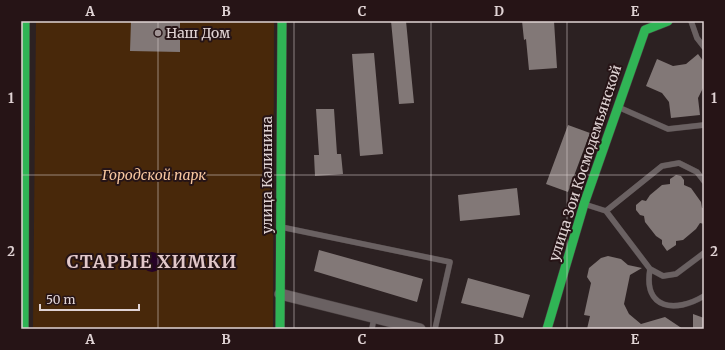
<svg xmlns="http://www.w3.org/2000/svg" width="725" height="350" font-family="Merriweather,serif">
  <rect width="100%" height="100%" fill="#2c2122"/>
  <!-- green -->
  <path fill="#48280a" d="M36,21H274L273,329H33Z"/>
  <!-- water -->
  <path fill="#260327" d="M142 262a10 10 0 1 1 20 0a10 10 0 1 1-20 0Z"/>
  <!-- building -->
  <path fill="#827877" d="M131,21H180V52L130,51Z
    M391,21H406L414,103L399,104Z
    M522,21H554L557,68L529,70L526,39L524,40Z
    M374,53L383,154L360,156L352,54Z
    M698,54L704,62V86L698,98L700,115L671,118L669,102L662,93L646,86L657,59L673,66L686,64Z
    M316,109H334L337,154H341L343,174L315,176L314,155H319Z
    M568,125L590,133L568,192L546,184Z
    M676,175L681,176L684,180V185L691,188L701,202L702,208H704V224L700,223L696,229L683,240L676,241V245L667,251L662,244V240L656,236L645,222L644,216L640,215L636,210V205L642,200L646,201L650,195L662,185L670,184V179Z
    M517,188L520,215L460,221L458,195Z
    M319,250L423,279L417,302L314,271Z
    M608,256L621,259L628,265L642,268L630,275L624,304L629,314L641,324L665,317L683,329H587L590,316L584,315L591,283L587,277L589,268L601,258Z
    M468,278L530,295L523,318L461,303Z
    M693,314L704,318V329H693Z"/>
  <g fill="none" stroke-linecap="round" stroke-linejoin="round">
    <!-- lane casing -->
    <g stroke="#493f40" stroke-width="6">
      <path id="lane" d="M691,21L697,38L704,47
        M618,107L668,129L704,125
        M584,204L606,211L662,166L679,163L697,172L704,181
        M606,211L650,269L663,276L676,274L704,253
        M281,227L450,262L435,329
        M650,269C643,310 676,313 704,296
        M372,329L374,317"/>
    </g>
    <!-- street casing -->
    <g stroke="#493f40" stroke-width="12">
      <path id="street" d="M280,294L420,329"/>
    </g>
    <!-- fast casing -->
    <g stroke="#493f40" stroke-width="10">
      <path id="fast" d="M24,329L25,21
        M280,329L282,21
        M547,329L584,204L645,30L668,21"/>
    </g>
    <!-- lane -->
    <use href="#lane" stroke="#6a6162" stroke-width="5.5"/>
    <!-- street -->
    <use href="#street" stroke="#6a6162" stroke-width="11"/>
    <!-- fast -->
    <use href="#fast" stroke="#30b455" stroke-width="9"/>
  </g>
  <!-- grid -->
  <path fill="none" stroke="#e0d3d4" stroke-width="1" stroke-opacity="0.55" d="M158,21V329M294,21V329M431,21V329M567,21V329M21,175H704"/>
  <!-- markers -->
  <circle fill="#a19596" stroke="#261416" stroke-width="1.5" cx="158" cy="33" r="4"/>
  <g text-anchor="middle" stroke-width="4" stroke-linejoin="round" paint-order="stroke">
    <!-- poi labels -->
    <g font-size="14" fill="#e0d3d4" stroke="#261416" text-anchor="start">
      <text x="166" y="38">Наш Дом</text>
    </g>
    <!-- street labels -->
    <g font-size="14" fill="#e0d3d4" stroke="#261416">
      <text transform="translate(585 163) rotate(-72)" y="5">улица Зои Космодемьянской</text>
      <text transform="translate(267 175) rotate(-90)" y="5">улица Калинина</text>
    </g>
    <!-- park labels -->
    <g font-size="14" font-style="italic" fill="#f8c7a0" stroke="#261416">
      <text x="154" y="180">Городской парк</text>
    </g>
    <!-- district labels -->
    <g font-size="18" font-weight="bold" letter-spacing="1" fill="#e2c8ca" stroke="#261416">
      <text x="152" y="268">СТАРЫЕ ХИМКИ</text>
    </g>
  </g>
  <!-- border -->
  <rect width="725" height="350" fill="none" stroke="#261416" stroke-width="44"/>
  <!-- scale -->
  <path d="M40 304v6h99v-6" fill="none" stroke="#e0d3d4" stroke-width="2"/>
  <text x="46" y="304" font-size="12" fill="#e0d3d4" stroke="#261416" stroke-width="3" paint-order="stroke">50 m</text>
  <rect x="22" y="22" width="681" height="306" fill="none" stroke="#e0d3d4" stroke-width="1.5"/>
  <g font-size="13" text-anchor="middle" font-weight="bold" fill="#e0d3d4">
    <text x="90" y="16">A</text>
    <text x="226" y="16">B</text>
    <text x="362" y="16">C</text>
    <text x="499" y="16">D</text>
    <text x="635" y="16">E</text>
    <text x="11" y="103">1</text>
    <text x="714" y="103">1</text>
    <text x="11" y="256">2</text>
    <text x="714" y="256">2</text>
    <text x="90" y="344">A</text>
    <text x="226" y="344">B</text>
    <text x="362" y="344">C</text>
    <text x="499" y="344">D</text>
    <text x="635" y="344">E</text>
  </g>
</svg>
